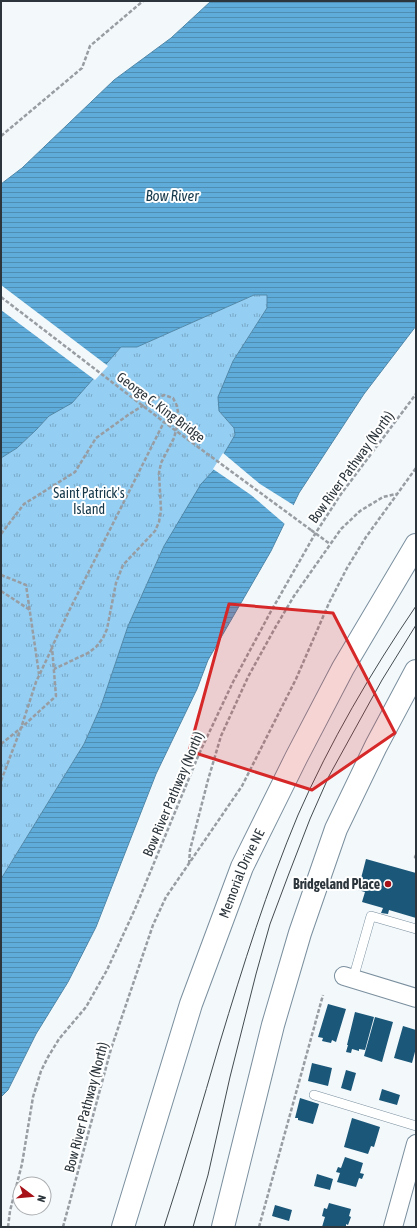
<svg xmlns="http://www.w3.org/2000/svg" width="417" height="1228" font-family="'Asap Condensed',sans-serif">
  <defs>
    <pattern id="park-tufts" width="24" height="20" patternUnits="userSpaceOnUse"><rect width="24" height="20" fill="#94cef3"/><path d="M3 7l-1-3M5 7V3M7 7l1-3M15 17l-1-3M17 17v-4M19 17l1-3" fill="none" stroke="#79a8c6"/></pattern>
    <pattern id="water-rules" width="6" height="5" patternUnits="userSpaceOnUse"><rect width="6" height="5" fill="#5facda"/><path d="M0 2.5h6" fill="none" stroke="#4f8db2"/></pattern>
  </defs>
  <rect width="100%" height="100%" fill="#f3f8fb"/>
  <!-- park -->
  <path fill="url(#park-tufts)" d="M254,295H267V308L233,361L219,411L234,428L235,435L215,469L164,546L128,626L101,706L84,744L1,879V458L17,448L36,430L49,416L72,402L121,347H137Z"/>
  <!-- water -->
  <path fill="url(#water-rules)" stroke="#5088aa" d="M211,1H416V326L364,394L299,493L271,551L208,660L197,689L156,774L96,927L68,982L36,1034L8,1090L1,1097V879L84,744L101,706L128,626L164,546L201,484L215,469L235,435L234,428L219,411L218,397L233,361L267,308V295H254L137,347H121L72,403L49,416L36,430L17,448L1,458V184L22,168L114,80L171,38Z"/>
  <!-- pier -->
  <path fill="#f3f8fb" d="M1,285L108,366L95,380L1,310Z
    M223,453L260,484L295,506L286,525L251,495L213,469Z"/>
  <!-- building -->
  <path fill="#1a5778" d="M366,859L416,873V918L389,910L388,914L381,913L383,908L362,902L365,892L358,890Z
    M328,1004L346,1009L336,1042L332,1040L331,1043L322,1041L323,1038L318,1037Z
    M355,1012L374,1017L365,1050L359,1049V1051L352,1049L351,1053L346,1052L348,1045H347Z
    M375,1017L393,1022L382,1062L364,1056Z
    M403,1026L416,1030V1048L412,1063L394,1058Z
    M312,1063L332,1068L328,1086L308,1081Z
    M346,1070L356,1073L351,1091L341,1088Z
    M382,1089L400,1095L397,1105L379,1100Z
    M300,1098L319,1104L313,1124L298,1120V1118H295Z
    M352,1118L380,1127L374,1147L371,1146L368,1154L344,1147Z
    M345,1157L363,1163L360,1173L364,1174L362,1179L359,1178L356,1187L337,1182L340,1173L336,1172L338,1167L341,1168Z
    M317,1174L333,1179L330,1190L314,1186Z
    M329,1203L351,1209L349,1216L351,1217L348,1225L346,1224V1227H322L325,1217L322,1216L324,1208L327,1209Z
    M275,1205L292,1210L289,1221L272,1216Z"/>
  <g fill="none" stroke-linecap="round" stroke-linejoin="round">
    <!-- service casing -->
    <g stroke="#7a8f9e" stroke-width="10">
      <path id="service" d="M353,979L371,916L416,929
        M314,1095L416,1126"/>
    </g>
    <!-- minor casing -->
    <g stroke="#7a8f9e" stroke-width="20">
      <path id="minor" d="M344,976L416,998
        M393,1227L416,1144"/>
    </g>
    <!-- trunk casing -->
    <g stroke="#7a8f9e" stroke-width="24">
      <g id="trunk">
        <path id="s1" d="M123,1227L191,1004L242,867L296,758L343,668L416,545"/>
        <path d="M223,1227L273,1025L300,933L336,829L376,746L416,671"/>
      </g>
    </g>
    <!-- path -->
    <path stroke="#979da2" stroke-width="2.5" stroke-dasharray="4 2" stroke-linecap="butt" d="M1,136L82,68L90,46L143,1
      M311,530L330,544
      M1,534L24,504L75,472L96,438L128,415L152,400L164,395L173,398L177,406L179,419L174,438L161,463L159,473L161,510L159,522L155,531L123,565L116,583L107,629L103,638L96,647L88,653L54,669
      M1,575L26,585L39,674
      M1,591L30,610
      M1,744L21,728L56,696L52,647L69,611L164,422
      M1,781L21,728L36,682L52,648
      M416,855L415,857L416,858
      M189,864L190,850L208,780L221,736L248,677L275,628L294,596L341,529L360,511L383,497L396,494
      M8,1227L10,1211L22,1164L33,1097L41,1071L48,1057L59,1039L86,1007L107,970L135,909L199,754L233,682L270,613L315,534L341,494L416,394
      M63,1227L111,1049L153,925L166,897L242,786L296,679L329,603L347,568L366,537L416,468
      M259,1227L323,995"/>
    <!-- service -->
    <use href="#service" stroke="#fff" stroke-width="9"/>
    <!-- minor -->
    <use href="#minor" stroke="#fff" stroke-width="18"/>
    <!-- trunk -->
    <use href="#trunk" stroke="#fff" stroke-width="22"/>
    <!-- tram -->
    <path stroke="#424b50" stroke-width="1" d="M164,1227C184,1166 202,1104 220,1042C243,966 267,889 298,815C330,742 371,672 416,606
      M193,1227L208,1175L230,1077L256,974L270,924L288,876L310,819L329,776L382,680L416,625"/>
    <!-- path-bridge -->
    <path stroke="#979da2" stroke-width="2.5" stroke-dasharray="4 2" stroke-linecap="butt" d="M1,297L164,422L311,530"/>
  </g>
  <!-- marked area -->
  <path fill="#d62828" fill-opacity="0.2" stroke="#d62828" stroke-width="3" stroke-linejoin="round" d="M229,604L333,613L395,733L312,790L189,751Z"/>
  <!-- markers -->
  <circle fill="#a71118" stroke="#fff" stroke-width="1.5" cx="388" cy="884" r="4"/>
  <g text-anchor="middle" stroke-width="4" stroke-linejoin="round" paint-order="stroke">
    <!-- street labels -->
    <g font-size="14" fill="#2c353b" stroke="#fff">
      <text transform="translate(161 407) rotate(37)" y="5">George C. King Bridge</text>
      <text transform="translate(351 467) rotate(-54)" y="5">Bow River Pathway (North)</text>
      <text transform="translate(173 794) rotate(-67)" y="5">Bow River Pathway (North)</text>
      <text dy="5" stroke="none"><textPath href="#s1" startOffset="373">Memorial Drive NE</textPath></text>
      <text transform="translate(86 1107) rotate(-75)" y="5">Bow River Pathway (North)</text>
    </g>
    <!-- park labels -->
    <g font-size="14" fill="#133649" stroke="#fff">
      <text x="89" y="498">Saint Patrick's<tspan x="89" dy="16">Island</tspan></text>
    </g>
    <!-- poi labels -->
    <g font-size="14" font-weight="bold" fill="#2c353b" stroke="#fff" text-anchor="end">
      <text x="380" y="889">Bridgeland Place</text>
    </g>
    <!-- water labels -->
    <g font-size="15" font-style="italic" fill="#183a4d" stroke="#fff">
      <text x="172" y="201">Bow River</text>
    </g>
  </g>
  <!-- border -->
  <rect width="417" height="1228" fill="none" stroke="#2c353b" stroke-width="4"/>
  <!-- north arrow -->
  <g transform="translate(32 1196) rotate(106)"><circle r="19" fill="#ffffff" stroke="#abaeb1"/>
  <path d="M0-3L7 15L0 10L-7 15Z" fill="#a71118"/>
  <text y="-6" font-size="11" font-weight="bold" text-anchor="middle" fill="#2c353b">N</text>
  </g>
</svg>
